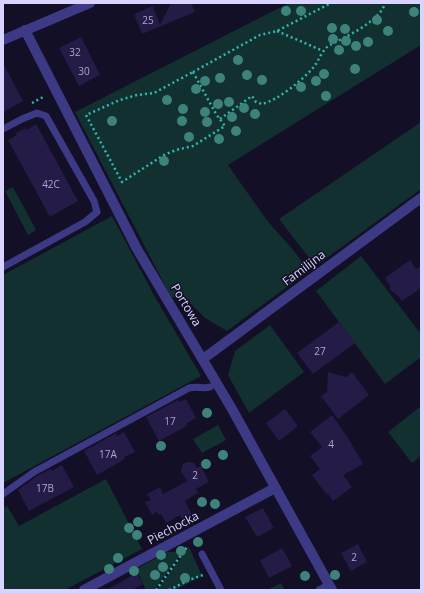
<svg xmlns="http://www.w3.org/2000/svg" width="424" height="593" font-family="'Open Sans',sans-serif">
  <rect width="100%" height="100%" fill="#130f26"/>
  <!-- green -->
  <path fill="#12302f" d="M289,3H421V45L228,165C242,185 256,205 270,224C279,235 306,260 306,273L227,331L205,318L185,298L171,297L75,112Z
    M421,122V189L320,263L310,259L279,219Z
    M13,187L36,230L28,235L5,191Z
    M112,216L155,297L201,376L3,483V275Z
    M361,256L421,334V357L385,384L316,291Z
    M270,325L304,372L249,413L228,375L235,351Z
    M421,406V456L412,463L388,432Z
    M218,425L226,440L202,453L193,439Z
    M106,479L142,549L65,590H3V508L7,506L19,526Z
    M189,547L202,576L175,590H157Z
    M186,548L154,590H146L136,569L167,552H174Z
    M281,583L285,590H267Z"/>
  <!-- building -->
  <path fill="#241b47" d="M171,3H191L195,12L142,34L134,14L153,6L160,25Z
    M81,37L100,75L79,86L59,48Z
    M3,63L23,101L3,112Z
    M36,124L78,201L50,217L8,140L17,135L16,133L26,128L27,130Z
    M410,260L416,269L421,266V288L402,301L398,296L389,289L391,287L385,278Z
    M339,322L355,343L313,374L297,353Z
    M328,372L346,377L352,372L369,395L338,419L321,396L327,392Z
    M186,399L196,418L186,424L187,426L159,441L146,417L178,400L179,402Z
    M285,409L298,426L279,441L266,423Z
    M332,415L350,441L363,464L343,475L352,487L333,501L328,494L327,495L312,475L320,469L310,456L322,447L310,432Z
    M124,432L135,452L124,457L125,459L97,475L84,451L116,433L117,436Z
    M188,462L194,463L197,468L201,466L209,482L196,489L198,493L185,501L195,521L186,526L180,515L166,523L161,514L159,515L157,512L152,515L145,502L151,500L147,494L160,487L163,494L187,481L181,471L183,464Z
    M62,465L74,487L29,511L18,490L37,476L51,469L52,471Z
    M263,508L274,528L257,537L245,517Z
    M358,544L367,562L351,571L341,553Z
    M282,548L292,566L269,578L260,560Z
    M137,573L143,584L132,590H106Z"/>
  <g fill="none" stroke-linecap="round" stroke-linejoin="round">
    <!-- path -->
    <path stroke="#2fb8b0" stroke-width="2.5" stroke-dasharray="2 3" stroke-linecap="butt" d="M277,31L323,51
      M193,72L216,114L225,126L193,146L176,150L164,155L122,182L86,115L120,100L137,95L154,93Z
      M193,72L260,35L277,31L331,3
      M32,103L45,96
      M220,119L252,96L256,102L262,104C278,100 300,82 312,69C319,62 321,50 330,45C345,37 381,21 385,3
      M156,590L187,547
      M169,590L189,580L203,575"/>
    <!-- lane -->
    <path stroke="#3d3a85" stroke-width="7" d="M3,129L22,119L37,113L46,116L94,201L97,212L85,222L3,267
      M3,494L34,472L189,388C199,386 202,389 210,387
      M202,554L221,590
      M319,590L329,585"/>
    <!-- street -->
    <path stroke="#3d3a85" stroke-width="10" d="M25,30L137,249L232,409L332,590
      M3,40L90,3
      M203,359L421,198
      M84,590L275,488"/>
  </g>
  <!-- trees -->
  <g fill="#3d827b">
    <circle cx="286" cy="11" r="5"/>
    <circle cx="301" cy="11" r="5"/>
    <circle cx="414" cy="12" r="5"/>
    <circle cx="377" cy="20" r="5"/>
    <circle cx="332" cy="28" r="5"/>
    <circle cx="345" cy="29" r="5"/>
    <circle cx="388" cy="31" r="5"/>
    <circle cx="333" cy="39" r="5"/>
    <circle cx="346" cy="41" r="5"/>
    <circle cx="368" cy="42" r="5"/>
    <circle cx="356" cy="46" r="5"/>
    <circle cx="339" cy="50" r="5"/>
    <circle cx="238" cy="60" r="5"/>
    <circle cx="355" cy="69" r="5"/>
    <circle cx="324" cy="74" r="5"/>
    <circle cx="247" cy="75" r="5"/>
    <circle cx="220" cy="78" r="5"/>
    <circle cx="262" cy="80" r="5"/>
    <circle cx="205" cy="81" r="5"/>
    <circle cx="316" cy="81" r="5"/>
    <circle cx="301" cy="87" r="5"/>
    <circle cx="196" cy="89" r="5"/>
    <circle cx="326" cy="96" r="5"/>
    <circle cx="167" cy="100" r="5"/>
    <circle cx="229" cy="102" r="5"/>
    <circle cx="218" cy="104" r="5"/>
    <circle cx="244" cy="108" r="5"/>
    <circle cx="183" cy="109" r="5"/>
    <circle cx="205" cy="112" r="5"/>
    <circle cx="255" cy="114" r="5"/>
    <circle cx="232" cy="117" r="5"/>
    <circle cx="112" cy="121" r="5"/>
    <circle cx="182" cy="121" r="5"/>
    <circle cx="207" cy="122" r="5"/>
    <circle cx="236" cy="131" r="5"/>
    <circle cx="189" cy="137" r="5"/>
    <circle cx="219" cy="139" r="5"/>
    <circle cx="164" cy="161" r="5"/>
    <circle cx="207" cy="413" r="5"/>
    <circle cx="161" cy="446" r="5"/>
    <circle cx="223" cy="455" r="5"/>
    <circle cx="206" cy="464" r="5"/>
    <circle cx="202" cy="502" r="5"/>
    <circle cx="215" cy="504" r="5"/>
    <circle cx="138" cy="522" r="5"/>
    <circle cx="129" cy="528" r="5"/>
    <circle cx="137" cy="535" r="5"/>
    <circle cx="198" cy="542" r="5"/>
    <circle cx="181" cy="551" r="5"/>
    <circle cx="161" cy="555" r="5"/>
    <circle cx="118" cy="558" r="5"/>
    <circle cx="163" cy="567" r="5"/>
    <circle cx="109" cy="569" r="5"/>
    <circle cx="134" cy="571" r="5"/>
    <circle cx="155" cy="575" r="5"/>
    <circle cx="335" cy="575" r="5"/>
    <circle cx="305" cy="576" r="5"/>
    <circle cx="185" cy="578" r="5"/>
  </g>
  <g text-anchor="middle" stroke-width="3" stroke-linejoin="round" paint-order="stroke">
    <!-- number labels -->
    <g font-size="10" fill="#aca6d1">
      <text x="148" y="24">25</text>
      <text x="75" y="56">32</text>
      <text x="84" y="75">30</text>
      <text x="51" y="188">42C</text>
      <text x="320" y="355">27</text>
      <text x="170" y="425">17</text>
      <text x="331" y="448">4</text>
      <text x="108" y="458">17A</text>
      <text x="195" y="479">2</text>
      <text x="45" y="492">17B</text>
      <text x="354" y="561">2</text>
    </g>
    <!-- street labels -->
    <g font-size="12" fill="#d9d4ff" stroke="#130f26">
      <text transform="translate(304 268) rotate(-37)" y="4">Familijna</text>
      <text transform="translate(186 305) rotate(59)" y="4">Portowa</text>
      <text transform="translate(173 528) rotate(-28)" y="4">Piechocka</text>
    </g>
  </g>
  <!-- border -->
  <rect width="424" height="593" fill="none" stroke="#d9d4ff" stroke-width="8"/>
</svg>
